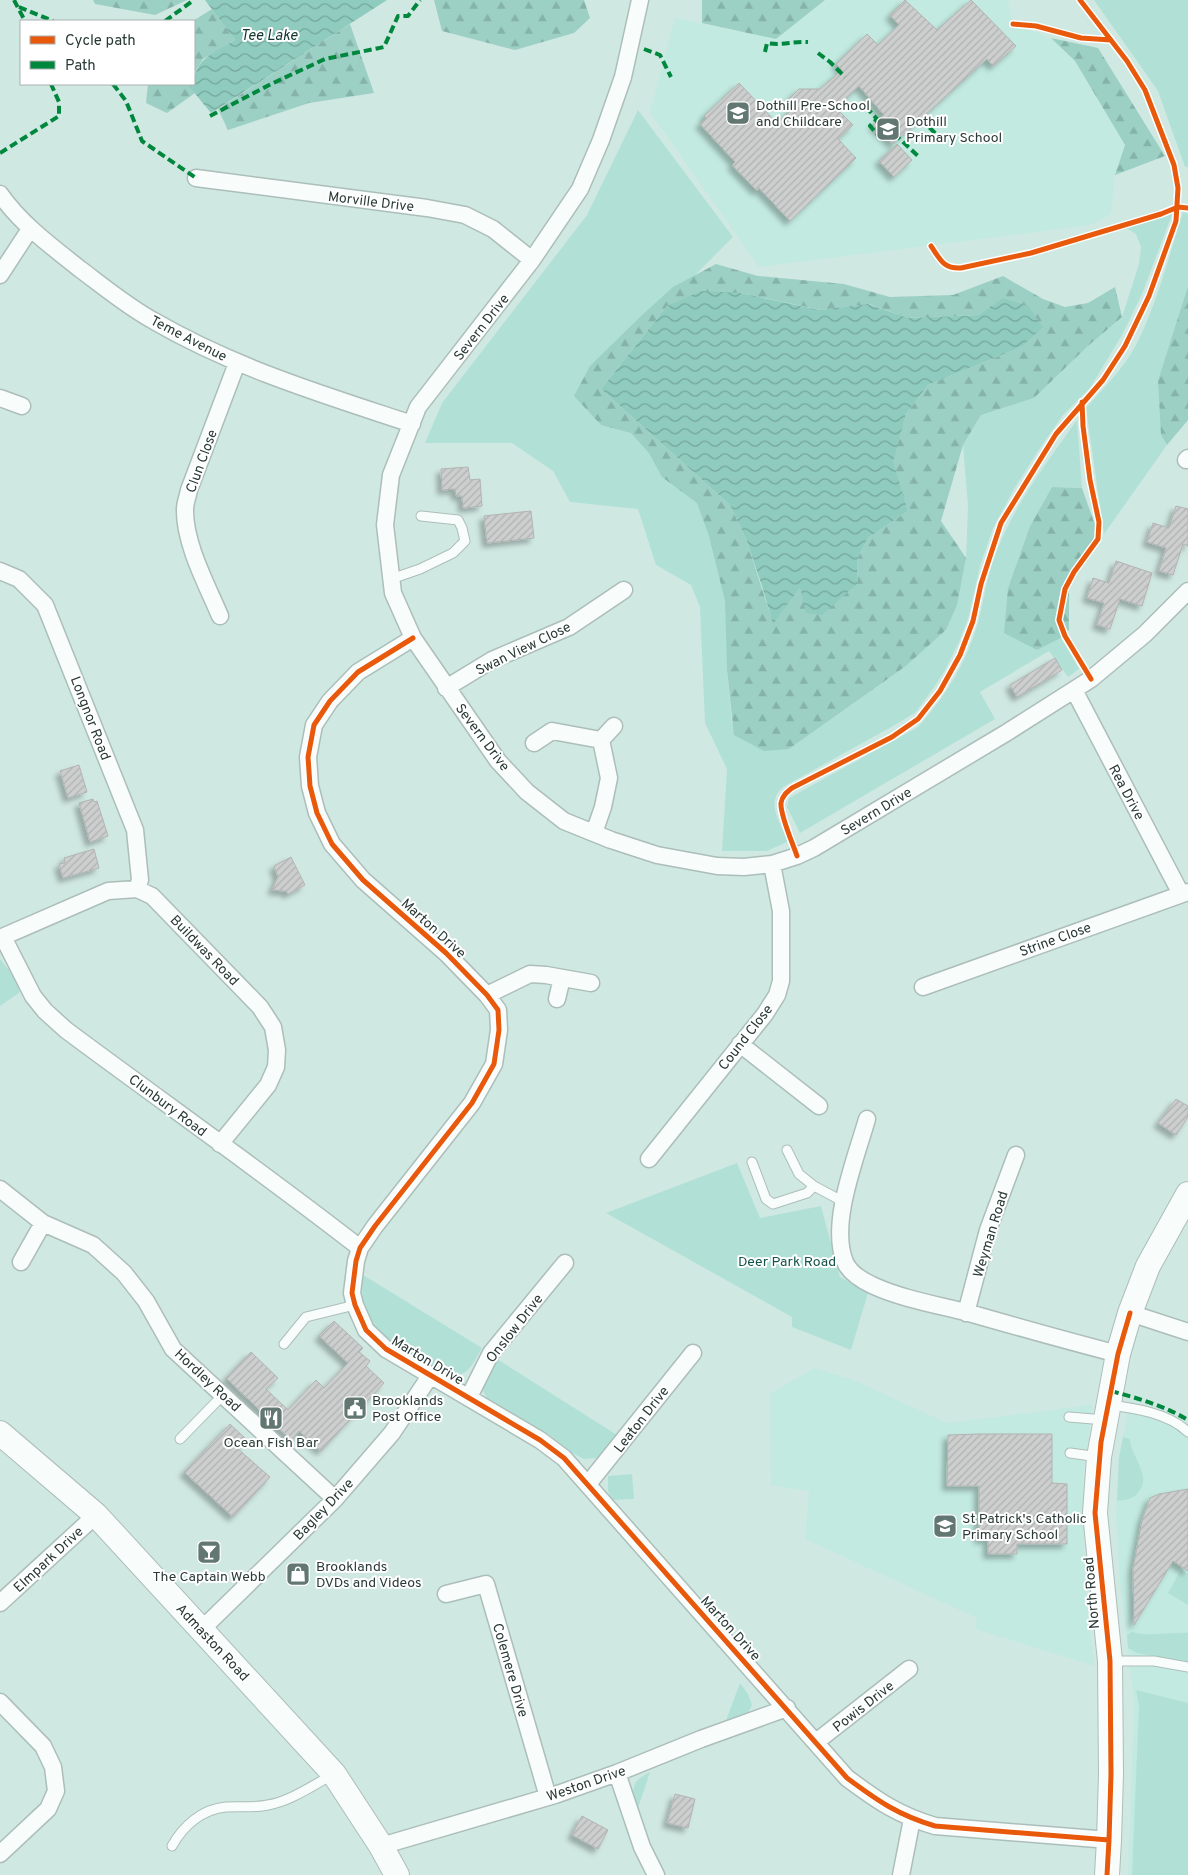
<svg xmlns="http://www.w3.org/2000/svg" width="1188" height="1875" font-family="Overpass,sans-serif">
  <defs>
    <pattern id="forest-firs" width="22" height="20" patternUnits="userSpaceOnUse" patternTransform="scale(1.25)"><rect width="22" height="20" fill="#9cd0c4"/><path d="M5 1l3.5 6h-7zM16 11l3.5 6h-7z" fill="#86b3a9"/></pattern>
    <pattern id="water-waves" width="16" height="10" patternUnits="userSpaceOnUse" patternTransform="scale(1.25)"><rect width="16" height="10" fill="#8fcbbe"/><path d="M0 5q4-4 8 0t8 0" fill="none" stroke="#75a69b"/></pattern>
    <pattern id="building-hatch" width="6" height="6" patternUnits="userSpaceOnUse" patternTransform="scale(1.25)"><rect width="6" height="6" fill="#cccfcd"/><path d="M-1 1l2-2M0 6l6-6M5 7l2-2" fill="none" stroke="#afb2b1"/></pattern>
    <filter id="shadow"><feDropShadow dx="-4.5" dy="4.5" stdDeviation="2.5" flood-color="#0004"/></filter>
  </defs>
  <rect width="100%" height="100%" fill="#d0e8e2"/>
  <!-- built -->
  <path fill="#c2eae0" d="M825,0H1008L1013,24L1051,38L1075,61L1125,145L1115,175L1111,214L1090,225L759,267L650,112L675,18L776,39Z
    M814,1368L856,1381L947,1423L1092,1405L1088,1441L1083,1472V1513L1086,1591L1094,1666L975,1629L977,1618L805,1539L809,1491L771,1485L770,1394Z
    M1130,1401L1169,1412L1188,1424V1875H1128L1134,1706L1128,1648L1120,1584L1116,1517L1119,1457Z"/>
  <!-- green -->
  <path fill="#b1e1d6" d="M1094,0H1188V167H1185L1158,91Z
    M638,110L733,237L584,387L726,514L727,670L732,723L789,749L906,666L946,630L962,579L966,558L968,506L963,445L981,415L1034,398L1088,346L1122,317L1139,264L1141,247L1136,234L1126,228L1173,212L1142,294L1122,335L1090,388L1063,415L1038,451L1014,489L993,528L980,566L968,619L959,642L944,672L932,690L916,712L893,726L783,787C765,802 780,824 789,841L767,851H722L727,769L705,723L700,607L691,585L656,565L638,509L570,502L553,471L512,443H425L442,403L587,215Z
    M1183,212L1188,214V286L1176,325L1161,435L1167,445L1104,534L1086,408C1104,388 1123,369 1136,345C1157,304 1169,256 1183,212Z
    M1077,420L1082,488L1052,487L1030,526L1008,588L1037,650L1061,638L1079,669L1068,677L1049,651L980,692L995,719L800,833L787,807L789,798L918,727C946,696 966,663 978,623C983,603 986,583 992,564C1010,510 1045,465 1077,420Z
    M0,959L8,969H11L20,987L19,993L0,1006Z
    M737,1163L760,1218L821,1206L840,1277L868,1293L851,1350L792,1327V1317L606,1213Z
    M363,1275L482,1348C477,1356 472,1368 464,1373C452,1378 438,1368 427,1363C415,1357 401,1351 389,1343C367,1327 359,1300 363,1275Z
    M494,1357L617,1435L598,1458L584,1459L574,1454L548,1434L487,1398C477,1383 487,1372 494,1357Z
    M1123,1437L1130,1439C1130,1455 1151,1474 1140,1490C1134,1499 1127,1500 1117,1501L1119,1457Z
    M632,1474L634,1499L612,1500L608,1491V1476Z
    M1181,1570L1188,1574V1605L1168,1593Z
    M1132,1632C1151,1637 1169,1632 1188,1633V1662L1137,1653L1128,1648L1127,1635Z
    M740,1683L748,1694L752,1705L748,1713L725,1723Z
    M1136,1690L1188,1703V1875H1132L1139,1706Z
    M650,1772L638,1808C630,1790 631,1781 650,1772Z"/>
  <!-- forest -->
  <path fill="url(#forest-firs)" fill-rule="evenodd" d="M93,0H187L155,15L95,4Z
    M434,0H584L590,18L574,33L515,50L442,31Z
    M702,0H825L776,39L702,23Z
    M212,9L235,40L203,59L194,73L193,21Z
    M350,24L374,93L309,103L228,130L218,109Z
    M1051,38L1098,48L1165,156L1115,175L1125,145L1075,61Z
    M148,84H187L195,93L167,113L146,103Z
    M716,264L758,276L844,284L890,297L953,295L1003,276L1043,299L1065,307L1088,303L1115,287L1122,317L1088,346L1034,398L981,415L963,445L941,521L966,558L957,605L946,630L906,666L789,749L764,751L734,735L727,670L725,601L709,536L697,503L662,477L649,453L631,433L601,425L574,396L590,366L640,317L673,287ZM740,293L821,310L869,304L908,318L978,315L1002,298L1021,347L928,385L906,414L892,462L908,511L868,538L857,559L858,583L800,586L773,623L746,539L730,505L601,389L667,306Z
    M1188,286V420L1167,445L1161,435L1158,381Z
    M1052,487L1082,488L1100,539L1075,575L1069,590V630L1061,638L1037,650L1004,633L1008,588L1030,526Z"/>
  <!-- water -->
  <path fill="url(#water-waves)" d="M205,0H387L211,113L187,84H194C194,58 216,52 235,40Z
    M701,291L740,293L820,310L868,304L908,318L978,315L1002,298L1028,306L1043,327L1021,347L928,385L906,414L893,462L908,511L868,538L857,559L858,583L822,615L806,613L800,587L773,624L762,586L746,539L730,505L601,389L667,306Z"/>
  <!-- building -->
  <path fill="url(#building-hatch)" stroke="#b1b4b2" filter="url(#shadow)" d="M905,0L937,30L971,0L1016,46L993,66L987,59L893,144L873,125L884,115L859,86L836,108L853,125L838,139L856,158L790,221L759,188L757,191L732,165L735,162L700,124L706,118L704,116L739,83L777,123L796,105L790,98L799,89H820L842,70L836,64L867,34L878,45L899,25L890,15Z
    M897,144L912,160L894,177L879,161Z
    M468,467L470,480L480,479L482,506L463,508L462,496H456L455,489L442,490L441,469Z
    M1176,506L1188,509V546L1183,544L1173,575L1159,571L1166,548L1147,542L1153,523L1169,528Z
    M531,511L534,538L487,543L484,516Z
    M1116,561L1152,573L1142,606L1120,599L1110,629L1097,625L1104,603L1087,598L1093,578L1109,583Z
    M1055,658L1062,670L1017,697L1010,685Z
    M79,765L87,792L68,798L60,771Z
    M93,799L94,802L97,801L108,836L90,842L79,803Z
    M94,849L99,868L63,878L59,864L65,863L64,858Z
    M291,857L305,885L288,894L285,891L272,890L278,877L274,866Z
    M1176,1099L1188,1106V1117L1176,1135L1158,1123Z
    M334,1321L363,1348L359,1352L370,1361L366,1366L384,1383L321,1451L299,1431L291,1440L226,1378L251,1352L278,1378L266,1389L288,1410L316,1380L324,1388L348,1363L319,1336Z
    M230,1424L247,1440L238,1449L270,1477L233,1517L184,1472Z
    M979,1434H1052V1483L1067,1484V1544H1017V1554H988V1539H979V1486H947L948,1435Z
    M1188,1489V1571L1173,1561L1134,1625L1133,1569L1142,1520L1150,1498L1159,1494Z
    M675,1794L695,1799L688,1828L667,1823Z
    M582,1816L608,1830L598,1849L572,1835Z"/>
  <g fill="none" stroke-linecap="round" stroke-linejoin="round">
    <!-- lane casing -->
    <g stroke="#acbeba" stroke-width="11">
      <path id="lane" d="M391,579L420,569L453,553L465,541L462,528L458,520L421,516
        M787,1150L799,1174L814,1186L844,1202
        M752,1162L766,1199L773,1204L807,1193L814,1186
        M284,1344L306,1317L355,1305
        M1108,1405C1135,1408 1168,1413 1188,1432
        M1069,1417L1105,1420
        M180,1439L223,1395
        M1070,1453L1099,1457
        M1110,1661H1154L1188,1667
        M172,1846C183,1826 202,1809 226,1807C240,1806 254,1808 268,1805C291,1801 313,1785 334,1774"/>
    </g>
    <!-- street casing -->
    <g stroke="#acbeba" stroke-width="19">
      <path id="street" d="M640,0L623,77L601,140L580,189L532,260L418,407L391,475L385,525L393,593L413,638L498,761L527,792L564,821L611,840L657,855L717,866L744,867L772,864L797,856L814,848L1006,733L1091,679L1145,634L1188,591
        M196,178L427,208L465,215L493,229L532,260
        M0,194C21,224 51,246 80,269C104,287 128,307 154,321C235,368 324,395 412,424
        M0,275L30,229
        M0,398L22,406
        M1186,460L1188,458
        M0,571L19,579L45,605L135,830L140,880L137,889
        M220,616C207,585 184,543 185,509C185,503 188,496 189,490L237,363
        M413,638L358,672L330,701L314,725L308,757L310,786L317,813L332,844L363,880L446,953L487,995L498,1010L499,1030L494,1064L472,1103L375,1226L360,1248L356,1261L352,1293L355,1305L366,1330L386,1349L540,1440L564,1458L847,1778C878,1801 898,1815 935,1826L1109,1840
        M446,688L492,660L569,627L624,590
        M1074,690L1181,894
        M601,740L614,726
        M534,743L552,731L601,740L609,778L603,807L594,833
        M3,937L33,996L45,1011L66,1030C164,1103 264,1173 360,1248
        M0,938L108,891L137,889L152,896L260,1007L273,1027L277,1050L276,1067L268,1085L220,1144
        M923,987L1188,892
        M487,995L530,974L546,975L591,983
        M557,999L562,978
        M740,1044L819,1106
        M867,1119C856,1158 829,1224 845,1262C850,1274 863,1281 874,1286C903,1299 938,1305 969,1313C1018,1327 1068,1341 1118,1354
        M649,1159L765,1014L777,995L781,981V911L772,864
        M0,1189L43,1223L93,1245L124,1273L146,1301L173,1349L335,1499
        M21,1262L43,1223
        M966,1313L988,1230L1016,1155
        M1130,1313L1188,1332
        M469,1397L491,1353L565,1263
        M588,1484L693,1353
        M446,1594L486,1584L548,1797
        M0,1603L96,1515
        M201,1630L335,1499L392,1433L430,1376
        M0,1702L43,1746L53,1767L56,1791L48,1809L0,1854
        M816,1742L909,1669
        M617,1773L642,1847L656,1875
        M381,1846L555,1795L617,1773L701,1739L787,1708
        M901,1875L912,1819"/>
    </g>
    <!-- secondary casing -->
    <g stroke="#acbeba" stroke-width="26">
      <path id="secondary" d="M0,1433L96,1515L334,1774L381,1846L397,1875
        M1107,1875L1109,1840L1111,1774L1110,1661L1095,1513L1099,1457L1118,1354L1130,1313L1148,1266L1188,1194"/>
    </g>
    <!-- lane -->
    <use href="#lane" stroke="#f8fcfb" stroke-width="9"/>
    <!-- street -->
    <use href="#street" stroke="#f8fcfb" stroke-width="16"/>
    <!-- secondary -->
    <use href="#secondary" stroke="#f8fcfb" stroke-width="24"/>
    <!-- quiet -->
    <path stroke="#00873e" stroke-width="4" stroke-dasharray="8 4" stroke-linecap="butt" d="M14,0L25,21
      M19,7L53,21
      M165,21L194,0
      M644,49L660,55L671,77
      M765,52L767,43C782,46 792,41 808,42
      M818,53L830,62L845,77
      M113,84L126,101L142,141L196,178
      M866,107L877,119L870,126L879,136L888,128L918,156
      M210,116L271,84L325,59L384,47L398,16H408L420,0
      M921,119L938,136
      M0,153L59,116V102L51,84
      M1111,1391C1137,1398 1165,1406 1188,1420"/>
    <!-- cycleway casing -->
    <g stroke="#fff" stroke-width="8">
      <path id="cycleway" d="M1013,24L1036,26L1081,38L1111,40
        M931,246C940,259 943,269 961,268L1031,253L1161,214L1178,207L1188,208
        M1082,402L1083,426L1090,480L1099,522L1098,539L1074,572L1065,589L1059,620L1065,636L1091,679
        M413,638L358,672L330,701L314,725L308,757L310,786L317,813L332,844L363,880L446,953L487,995L498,1010L499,1030L494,1064L472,1103L375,1226L360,1248L356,1261L352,1293L355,1305L366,1330L386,1349L540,1440L564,1458L847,1778C878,1801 898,1815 935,1826L1109,1840
        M797,856C793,844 780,815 781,803C782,796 787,792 792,788L892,737L918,719L940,691L960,655L973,621L981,584L1001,523L1056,434L1103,380L1125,346L1149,296L1176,221L1178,188L1174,165L1145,90L1127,61L1080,0
        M1107,1875L1109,1840L1111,1774L1110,1661L1095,1513L1101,1442L1118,1354L1130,1313"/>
    </g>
    <!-- cycleway -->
    <use href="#cycleway" stroke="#e8590c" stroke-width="5"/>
  </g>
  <!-- icons -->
  <defs>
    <g id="school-square" transform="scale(1.25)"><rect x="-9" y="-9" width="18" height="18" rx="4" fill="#637772" stroke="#fff"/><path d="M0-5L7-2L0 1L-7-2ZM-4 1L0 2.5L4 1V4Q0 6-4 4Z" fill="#fff"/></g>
    <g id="civic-square" transform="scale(1.25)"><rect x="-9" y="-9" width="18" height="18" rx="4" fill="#637772" stroke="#fff"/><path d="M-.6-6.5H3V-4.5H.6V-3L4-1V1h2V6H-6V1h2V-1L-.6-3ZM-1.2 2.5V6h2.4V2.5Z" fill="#fff"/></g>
    <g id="restaurant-square" transform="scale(1.25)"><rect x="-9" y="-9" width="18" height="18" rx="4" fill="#637772" stroke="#fff"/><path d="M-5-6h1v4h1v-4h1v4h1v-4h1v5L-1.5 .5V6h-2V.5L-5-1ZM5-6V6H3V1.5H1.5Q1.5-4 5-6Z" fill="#fff"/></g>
    <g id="bar-square" transform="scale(1.25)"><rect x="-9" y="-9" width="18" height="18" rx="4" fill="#637772" stroke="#fff"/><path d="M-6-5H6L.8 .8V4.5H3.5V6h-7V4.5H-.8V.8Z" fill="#fff"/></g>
    <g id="shop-square" transform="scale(1.25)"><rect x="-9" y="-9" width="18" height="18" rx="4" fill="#637772" stroke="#fff"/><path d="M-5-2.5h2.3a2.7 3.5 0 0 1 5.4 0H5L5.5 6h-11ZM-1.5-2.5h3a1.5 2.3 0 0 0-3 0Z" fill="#fff"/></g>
  </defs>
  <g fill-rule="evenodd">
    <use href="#school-square" x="738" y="113"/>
    <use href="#school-square" x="888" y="129"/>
    <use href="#civic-square" x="355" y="1408"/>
    <use href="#restaurant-square" x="271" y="1418"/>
    <use href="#school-square" x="945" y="1526"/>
    <use href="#bar-square" x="209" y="1552"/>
    <use href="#shop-square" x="298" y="1574"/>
  </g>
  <g text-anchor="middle" stroke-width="4" stroke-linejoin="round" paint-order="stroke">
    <!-- poi labels -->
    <g font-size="14" fill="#293a36" stroke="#fff" text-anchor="start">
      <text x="756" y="110">Dothill Pre-School<tspan x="756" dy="16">and Childcare</tspan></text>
      <text x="906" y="126">Dothill<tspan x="906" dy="16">Primary School</tspan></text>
      <text x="372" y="1405">Brooklands<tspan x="372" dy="16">Post Office</tspan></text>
      <text x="271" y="1447" text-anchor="middle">Ocean Fish Bar</text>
      <text x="962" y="1523">St Patrick's Catholic<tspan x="962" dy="16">Primary School</tspan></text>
      <text x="316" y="1571">Brooklands<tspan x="316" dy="16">DVDs and Videos</tspan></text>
      <text x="209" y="1581" text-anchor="middle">The Captain Webb</text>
    </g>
    <!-- street labels -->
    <g font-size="14" fill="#293a36" stroke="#fff">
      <text transform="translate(371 201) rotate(7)" y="5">Morville Drive</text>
      <text transform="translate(481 327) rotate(-52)" y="5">Severn Drive</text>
      <text transform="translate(189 338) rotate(27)" y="5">Teme Avenue</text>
      <text transform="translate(201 461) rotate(-70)" y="5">Clun Close</text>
      <text transform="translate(523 648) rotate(-26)" y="5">Swan View Close</text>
      <text transform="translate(91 718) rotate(69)" y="5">Longnor Road</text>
      <text transform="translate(483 737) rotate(53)" y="5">Severn Drive</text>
      <text transform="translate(1127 792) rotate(62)" y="5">Rea Drive</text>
      <text transform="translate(876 811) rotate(-31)" y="5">Severn Drive</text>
      <text transform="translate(434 928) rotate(42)" y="5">Marton Drive</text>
      <text transform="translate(1055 939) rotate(-20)" y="5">Strine Close</text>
      <text transform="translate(205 950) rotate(46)" y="5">Buildwas Road</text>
      <text transform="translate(745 1037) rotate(-52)" y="5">Cound Close</text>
      <text transform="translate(168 1105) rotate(37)" y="5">Clunbury Road</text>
      <text transform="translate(990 1234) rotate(-73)" y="5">Weyman Road</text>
      <text transform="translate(514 1328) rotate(-52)" y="5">Onslow Drive</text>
      <text transform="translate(428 1360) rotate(31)" y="5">Marton Drive</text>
      <text transform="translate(208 1380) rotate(43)" y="5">Hordley Road</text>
      <text transform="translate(641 1419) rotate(-52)" y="5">Leaton Drive</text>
      <text transform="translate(323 1509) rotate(-46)" y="5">Bagley Drive</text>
      <text transform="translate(48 1559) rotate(-43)" y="5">Elmpark Drive</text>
      <text transform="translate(1091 1593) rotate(-95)" y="5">North Road</text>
      <text transform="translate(731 1628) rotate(48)" y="5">Marton Drive</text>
      <text transform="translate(213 1642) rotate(47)" y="5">Admaston Road</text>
      <text transform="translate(511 1670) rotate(74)" y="5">Colemere Drive</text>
      <text transform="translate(863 1706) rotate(-38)" y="5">Powis Drive</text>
      <text transform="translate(586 1783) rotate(-19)" y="5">Weston Drive</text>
    </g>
    <!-- park labels -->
    <g font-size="14" fill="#145349" stroke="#fff">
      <text x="787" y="1266">Deer Park Road</text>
    </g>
    <!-- water labels -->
    <g font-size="15" font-style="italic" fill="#11352e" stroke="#fff">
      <text x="269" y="40">Tee Lake</text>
    </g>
  </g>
  <!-- legend -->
  <rect x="20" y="20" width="175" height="65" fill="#ffffff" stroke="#a9b0af"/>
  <rect x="30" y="36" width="25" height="8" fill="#e8590c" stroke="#a9b0af"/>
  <text x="65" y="45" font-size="15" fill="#293a36">Cycle path</text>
  <rect x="30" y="61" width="25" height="8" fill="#00873e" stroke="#a9b0af"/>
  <text x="65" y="70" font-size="15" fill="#293a36">Path</text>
</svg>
